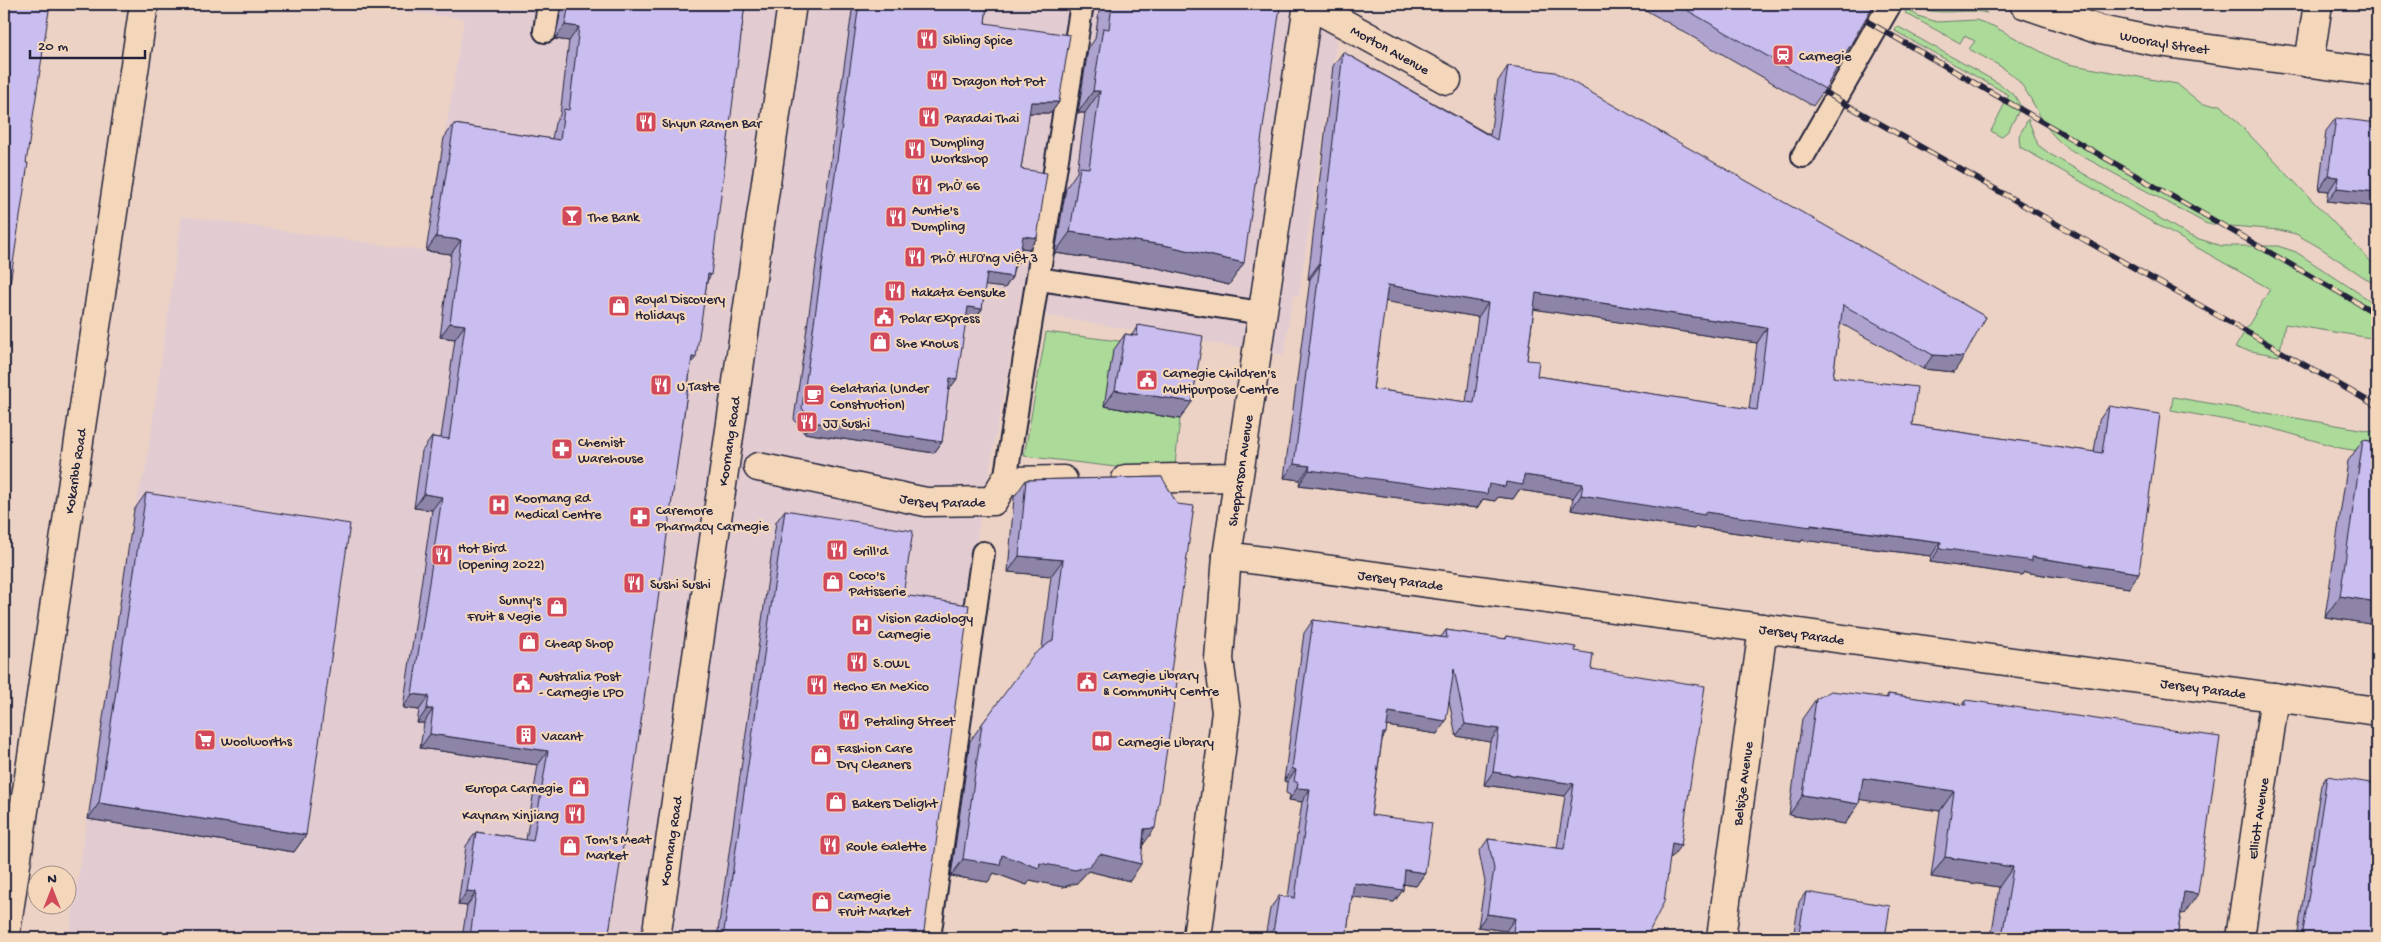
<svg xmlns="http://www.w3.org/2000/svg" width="2381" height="942" font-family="'Gochi Hand',sans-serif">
  <rect width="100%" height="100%" fill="#ecd2c5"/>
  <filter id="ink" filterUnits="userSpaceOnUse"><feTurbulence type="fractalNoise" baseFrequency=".02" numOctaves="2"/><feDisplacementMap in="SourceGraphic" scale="10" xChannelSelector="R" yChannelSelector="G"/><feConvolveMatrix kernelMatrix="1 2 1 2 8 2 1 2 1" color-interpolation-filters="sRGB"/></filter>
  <g filter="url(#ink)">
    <!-- built -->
    <path fill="#e2ccd2" d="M348,4H1342L1299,295L1293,296L1284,355L1019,311L947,698L916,938H69L134,510L146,467L182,216L426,251L464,19Z"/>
    <!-- green -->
    <path fill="#acda99" stroke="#677e6a" d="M1913,4H1970L1987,13C1962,7 1936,19 1913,4Z
      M1907,9L1918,16L1937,22L1976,20L1993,26L2051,57L2068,64L2177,84L2202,104L2221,105L2377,268V286L2319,247L2296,234L2279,230L2207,224L2069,149C2044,133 2038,107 2021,84C2009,68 1986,59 1969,49L1975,41L1964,36L1960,43L1905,13Z
      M1897,26L2000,84L2015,96L2021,107L2008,131L2001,137L1991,131L2009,95L1895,31Z
      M2028,119L2038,145L2050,154L2190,236L2221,246H2278L2296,252L2377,305V339L2285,324L2279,356L2235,348L2270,289L2020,147L2019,136Z
      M1046,332L1127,342L1104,406L1180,419L1174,474L1024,456Z
      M2173,397L2377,432V454L2340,448L2271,428L2171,410Z"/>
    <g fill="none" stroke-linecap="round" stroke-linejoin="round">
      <!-- lane casing -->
      <g stroke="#22223b" stroke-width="26">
        <path id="lane" d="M545,31L549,4
          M1803,156L1890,4
          M1039,279L1262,313
          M1005,481L1082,4
          M929,938L983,553"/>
      </g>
      <!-- street casing -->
      <g stroke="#22223b" stroke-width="31">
        <g id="street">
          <path id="s1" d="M1308,4L1447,80"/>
          <path id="s2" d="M2024,4L2100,30L2159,42L2377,72"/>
          <path d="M2309,63L2318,4"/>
          <path id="s3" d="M758,467L926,502L993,501L1005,481L1063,480"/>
          <path d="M1126,479L1237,477"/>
          <path id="s4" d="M1227,556L2377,711"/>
          <path id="s5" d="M5,938L144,4"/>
          <path id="s6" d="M1197,938L1226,712L1219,659L1227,556L1308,4"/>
          <path id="s7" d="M1721,938L1763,628"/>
          <path id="s8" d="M2240,938L2275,697"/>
        </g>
      </g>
      <!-- secondary casing -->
      <g stroke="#22223b" stroke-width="31">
        <g id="secondary">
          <path id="s9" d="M656,938L792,4"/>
        </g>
      </g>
      <!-- lane -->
      <use href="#lane" stroke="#f4d7ba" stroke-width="22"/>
      <!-- street -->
      <use href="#street" stroke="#f4d7ba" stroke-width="28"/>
      <!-- secondary -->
      <use href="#secondary" stroke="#f4d7ba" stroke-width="28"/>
      <!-- rail casing -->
      <g stroke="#22223b" stroke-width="5.5">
        <path id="rail" d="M1837,4L2377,314
          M1812,85L2377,406"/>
      </g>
      <!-- rail -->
      <use href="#rail" stroke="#f4d7ba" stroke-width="4" stroke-dasharray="11" stroke-linecap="butt"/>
    </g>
    <!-- wall -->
    <path fill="#aea3ce" stroke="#22223b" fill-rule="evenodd" d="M561,4H745L707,282L691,365L608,938H462L467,906L458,905L466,846L476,832L526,840L538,765L420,748L424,723H417L419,710L403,708L432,510L414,508L422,451L432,437L441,438L455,339L440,337L451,254L426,251L444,138L454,124L552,139L555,123L560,115L569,41L555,39L562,6Z
      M853,4H987L985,23L1059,102L1051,113H1029L1021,169L1037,238L1029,249L1021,248L1019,261L1014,268L1012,277L1005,288L985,285L982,309L974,320L966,319L949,390H948L942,442L934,453L804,433L794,419Z
      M1100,4H1273L1229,285L1149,266L1055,253L1066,188L1077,172L1085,113H1078L1088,49L1095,39Z
      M1635,4H1874L1825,89L1813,106Z
      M1343,52L1490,135L1498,81L1508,66L1986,317L1954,372L1923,369L1840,323L1833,377L1912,425L2094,452L2099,420L2109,406L2129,588L2024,572L2022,575L1930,562L1931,556L1802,540L1801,542L1696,527L1694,529L1571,510L1573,498L1519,490L1513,499L1498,497L1495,501L1483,499L1477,508L1299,485L1300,480L1284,478L1310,279H1308L1333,66ZM1385,301L1478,317L1466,402L1373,389ZM1534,309L1757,343L1749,409L1537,376L1527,360Z
      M2336,118L2377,207L2327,201L2329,191L2319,190L2326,131Z
      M1138,325L1180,419L1104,406L1113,351L1125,334L1132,335Z
      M2363,440L2377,442V625L2325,617L2348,461Z
      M1162,477L1143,845L1130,881L1088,871L1077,883L1063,887L1030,880L1027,885L994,873L988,882L951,876L970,741L982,724L1042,648L1051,576L1008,572L1014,497L1026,480Z
      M146,493L306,835L294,852L88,819L134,510Z
      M785,510L903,595L923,938H717L776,522Z
      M1313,620L1441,637L1446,630L1505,639L1507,636L1575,651L1591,669L1672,857H1670L1646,938H1505L1506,931L1478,927L1485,882L1479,852L1488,839L1557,848L1565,796L1484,785L1490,742L1456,736L1449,701L1437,734L1387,726L1382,740L1371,815L1425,873L1416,886L1403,884V890L1394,902L1352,896L1346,938H1265L1270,909L1279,896L1288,897L1302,802L1289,800L1290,795L1286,793L1287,782L1284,781L1304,633Z
      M1888,694L1963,705L1966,700L2184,914L2181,913L2177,938H1991L1999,887L1931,877L1940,811L1860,799L1859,804L1845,824L1789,815L1802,719L1816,699L1886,698Z
      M2327,776L2373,938H2297L2321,785Z
      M1806,892L1885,938H1793L1799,902Z"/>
    <!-- shaded-wall -->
    <path fill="#8d84a7" stroke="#22223b" d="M565,25L579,27L569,41L555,39Z
      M1093,91H1100L1085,113H1078Z
      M1031,102H1059L1051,113H1023Z
      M2328,176L2338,177L2329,191L2319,190Z
      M2337,188L2377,192V207L2327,201Z
      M1070,232L1164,245L1244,263L1229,285L1149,266L1055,253Z
      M1023,236L1037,238L1029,249L1015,247Z
      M436,237L461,240L451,254L426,251Z
      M1015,259L1019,261L1011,272Z
      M1319,264L1320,265L1310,279H1308Z
      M987,273L1012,277L1005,288L979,285Z
      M708,274L711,275L702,289Z
      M1388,285L1488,303L1478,317L1377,300Z
      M1536,293L1767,328L1757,343L1526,308Z
      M968,307L982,309L974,320L960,318Z
      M450,323L465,325L455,339L440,337Z
      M1933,355L1964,357L1954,372L1923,369Z
      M692,357H696L686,371Z
      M950,378L957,379L949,390L942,389Z
      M1115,390L1192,402L1180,419L1104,406Z
      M812,422L942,442L934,453L804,433Z
      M1294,464L1310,466L1300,480L1284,478Z
      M1309,470L1489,484L1524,475L1583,484L1573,498L1519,490L1513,499L1498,497L1495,501L1483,499L1477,508L1299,485Z
      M424,494L442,497L432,510L414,508Z
      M1581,495L1705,512L1941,542L1931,556L1802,540L1801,542L1696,527L1694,529L1571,510Z
      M1940,548L2032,557L2139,573L2129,588L2024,572L2022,575L1930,562Z
      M1019,556L1063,560L1051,576L1008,572Z
      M2340,596L2377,602V625L2325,617Z
      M412,694L429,696L419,710L403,708Z
      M427,709H433L424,723H417Z
      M1389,712L1446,721L1437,734L1380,725Z
      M1465,724L1499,729L1490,742L1456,736Z
      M1383,733H1386L1378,746Z
      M430,734L548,751L538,765L420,748Z
      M1292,768L1296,770L1287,782L1284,781Z
      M1493,772L1574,784L1565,796L1484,785Z
      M1863,778L1954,791L1940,811L1849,798Z
      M1297,788L1310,789L1302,802L1289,800Z
      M1803,795L1859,804L1845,824L1789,815Z
      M99,803L306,835L294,852L88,819Z
      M1155,828L1143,845L1144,829Z
      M1672,843L1681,845L1672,857L1663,856Z
      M1100,854L1141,864L1130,881L1088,871L1077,883L1063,887L1030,880L1027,885L994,873L988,882L951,876L963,859L1002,855L1040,863Z
      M1945,857L2013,867L1999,887L1931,877Z
      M1405,870L1425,873L1416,886L1396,883Z
      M1354,883L1403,890L1394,902L1345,896Z
      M467,891L476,892L467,906L458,905Z
      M2184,892L2198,894L2184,914L2170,912Z
      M1487,914L1515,918L1506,931L1478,927Z
      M856,931L908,938H851Z"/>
    <!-- building -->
    <path fill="#cabdef" stroke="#22223b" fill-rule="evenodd" d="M4,4H50L26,163H28L4,324Z
      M569,4H745L711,275L708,274L696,357H692L626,828L608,938H470L476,892L467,891L476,832L533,841L548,751L430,734L433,709H427L429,696L412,694L442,497L424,494L432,437L449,439L465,325L450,323L461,240L436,237L454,124L560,140L564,109L569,110L579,27L565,25Z
      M859,4H987L985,23L1070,35L1059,102H1031L1021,169L1047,173L1037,238L1023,236L1019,261L1015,259L1012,277L987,273L982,309L968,307L957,379L950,378L942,442L812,422L802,408Z
      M1112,4H1273L1280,7L1244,263L1164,245L1070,232L1080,167L1089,168L1100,91H1093L1103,28L1109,29Z
      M1676,4H1874L1825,89Z
      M1343,52L1497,140L1508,66L1555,72L1986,317L1964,357L1933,355L1843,305L1833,377L1917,387L1912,425L2102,453L2109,406L2160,414L2139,573L2032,557V561L1940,548L1941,542L1811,525V527L1705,512V515L1581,495L1583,484L1524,475L1523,485L1506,482L1505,487L1489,484L1487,494L1309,470L1310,466L1294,464L1320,265L1319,264ZM1388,285L1488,303L1474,403L1373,389ZM1536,293L1767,328L1757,410L1537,376L1539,361L1527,360Z
      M2336,118L2377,123V192L2337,188L2338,177L2328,176Z
      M1138,325L1203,336L1192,402L1115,390L1125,334L1137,336Z
      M2363,440L2377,442V602L2340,596Z
      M1162,477L1177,504L1194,506L1170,679L1177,682L1155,828L1144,829L1141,864L1100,854L1089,866L1075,870L1040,863L1039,868L1002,855L1000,865L963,859L982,724L1033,655L1053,640L1063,560L1019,556L1026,480Z
      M146,493L350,524L306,835L99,803Z
      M785,510L913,531L903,595L969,605L923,938H908L856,931L855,938H723Z
      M1313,620L1447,638L1446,630L1506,639L1507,636L1576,647L1575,651L1593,654L1591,669L1705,686L1681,845L1672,843L1664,902L1646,938H1512L1515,918L1487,914L1494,869L1488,839L1564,849L1574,784L1493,772L1499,729L1465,724L1454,669L1446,721L1389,712L1386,733H1383L1371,815L1432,823L1425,873L1405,870L1403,890L1354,883L1346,938H1272L1279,896L1295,898L1310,789L1297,788L1298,783L1294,781L1296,770L1292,768Z
      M1831,691L1888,698V694L1966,705V700L2220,737L2198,894L2184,892L2177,938H2002L2013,867L1945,857L1954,791L1863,778L1859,804L1803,795L1816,699Z
      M2327,776L2377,784V914L2373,938H2302Z
      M1806,892L1890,906L1885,938H1798Z"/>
  </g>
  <!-- icons -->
  <defs>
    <g id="restaurant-square" transform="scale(1.125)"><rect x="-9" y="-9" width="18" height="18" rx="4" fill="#d1495b" stroke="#f4d7ba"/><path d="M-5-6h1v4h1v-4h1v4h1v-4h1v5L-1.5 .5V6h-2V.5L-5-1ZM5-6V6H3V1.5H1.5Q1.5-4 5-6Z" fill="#fff"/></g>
    <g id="station-square" transform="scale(1.125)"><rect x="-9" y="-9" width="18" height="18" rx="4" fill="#d1495b" stroke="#f4d7ba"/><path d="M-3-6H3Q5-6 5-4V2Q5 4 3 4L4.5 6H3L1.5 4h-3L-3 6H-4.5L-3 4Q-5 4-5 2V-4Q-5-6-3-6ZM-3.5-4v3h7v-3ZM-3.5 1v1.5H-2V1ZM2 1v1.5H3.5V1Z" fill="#fff"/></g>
    <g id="bar-square" transform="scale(1.125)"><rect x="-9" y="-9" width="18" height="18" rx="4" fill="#d1495b" stroke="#f4d7ba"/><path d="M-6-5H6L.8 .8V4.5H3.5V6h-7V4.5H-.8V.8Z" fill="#fff"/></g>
    <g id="shop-square" transform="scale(1.125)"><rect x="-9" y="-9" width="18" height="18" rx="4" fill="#d1495b" stroke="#f4d7ba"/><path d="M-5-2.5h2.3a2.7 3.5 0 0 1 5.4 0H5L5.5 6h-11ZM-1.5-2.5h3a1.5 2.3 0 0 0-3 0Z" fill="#fff"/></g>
    <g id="civic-square" transform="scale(1.125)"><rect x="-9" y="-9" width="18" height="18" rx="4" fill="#d1495b" stroke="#f4d7ba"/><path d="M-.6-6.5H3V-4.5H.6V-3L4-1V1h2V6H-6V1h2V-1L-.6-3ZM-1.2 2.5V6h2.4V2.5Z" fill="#fff"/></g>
    <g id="cafe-square" transform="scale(1.125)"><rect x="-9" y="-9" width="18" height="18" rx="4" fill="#d1495b" stroke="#f4d7ba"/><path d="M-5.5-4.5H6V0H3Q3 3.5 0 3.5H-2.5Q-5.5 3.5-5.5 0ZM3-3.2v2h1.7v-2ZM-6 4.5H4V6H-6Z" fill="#fff"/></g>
    <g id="pharmacy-square" transform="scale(1.125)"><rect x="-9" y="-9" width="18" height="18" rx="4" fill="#d1495b" stroke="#f4d7ba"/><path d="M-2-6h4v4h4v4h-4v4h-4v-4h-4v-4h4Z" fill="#fff"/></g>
    <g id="hospital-square" transform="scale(1.125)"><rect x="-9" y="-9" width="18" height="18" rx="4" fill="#d1495b" stroke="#f4d7ba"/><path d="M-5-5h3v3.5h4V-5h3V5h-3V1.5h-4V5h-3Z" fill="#fff"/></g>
    <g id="building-square" transform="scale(1.125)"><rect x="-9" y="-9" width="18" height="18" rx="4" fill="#d1495b" stroke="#f4d7ba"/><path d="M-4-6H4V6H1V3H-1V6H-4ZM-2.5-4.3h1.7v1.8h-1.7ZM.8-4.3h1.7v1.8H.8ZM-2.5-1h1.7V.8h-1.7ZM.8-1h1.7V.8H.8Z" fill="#fff"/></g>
    <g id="supermarket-square" transform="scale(1.125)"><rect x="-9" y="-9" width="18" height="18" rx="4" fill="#d1495b" stroke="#f4d7ba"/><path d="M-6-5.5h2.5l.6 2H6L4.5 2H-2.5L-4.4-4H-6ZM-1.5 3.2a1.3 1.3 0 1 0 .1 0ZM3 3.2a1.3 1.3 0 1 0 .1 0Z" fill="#fff"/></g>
    <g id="library-square" transform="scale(1.125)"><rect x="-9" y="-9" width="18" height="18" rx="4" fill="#d1495b" stroke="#f4d7ba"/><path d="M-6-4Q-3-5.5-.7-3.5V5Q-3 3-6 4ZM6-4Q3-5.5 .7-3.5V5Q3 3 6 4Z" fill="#fff"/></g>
  </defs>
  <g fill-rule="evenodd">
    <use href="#restaurant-square" x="927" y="39"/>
    <use href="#station-square" x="1783" y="55"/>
    <use href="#restaurant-square" x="937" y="80"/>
    <use href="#restaurant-square" x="929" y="117"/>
    <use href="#restaurant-square" x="646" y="122"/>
    <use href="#restaurant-square" x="915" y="149"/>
    <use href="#restaurant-square" x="922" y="185"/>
    <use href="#bar-square" x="572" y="216"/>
    <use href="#restaurant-square" x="896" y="217"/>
    <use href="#restaurant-square" x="915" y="257"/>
    <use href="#restaurant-square" x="895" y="291"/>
    <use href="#shop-square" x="619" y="306"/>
    <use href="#civic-square" x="884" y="317"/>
    <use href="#shop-square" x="880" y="342"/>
    <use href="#civic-square" x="1147" y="380"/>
    <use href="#restaurant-square" x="661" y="385"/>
    <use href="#cafe-square" x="814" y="395"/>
    <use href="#restaurant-square" x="807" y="422"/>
    <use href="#pharmacy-square" x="562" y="449"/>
    <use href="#hospital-square" x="499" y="505"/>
    <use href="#pharmacy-square" x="640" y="517"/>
    <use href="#restaurant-square" x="837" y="550"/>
    <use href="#restaurant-square" x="442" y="555"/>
    <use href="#shop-square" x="833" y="582"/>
    <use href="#restaurant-square" x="634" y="583"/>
    <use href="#shop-square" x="557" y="607"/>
    <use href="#hospital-square" x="862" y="625"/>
    <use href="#shop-square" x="529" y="642"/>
    <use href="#restaurant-square" x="857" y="662"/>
    <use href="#civic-square" x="1087" y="682"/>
    <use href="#civic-square" x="523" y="683"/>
    <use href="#restaurant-square" x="817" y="685"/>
    <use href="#restaurant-square" x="849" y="720"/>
    <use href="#building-square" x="526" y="735"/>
    <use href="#supermarket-square" x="205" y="740"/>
    <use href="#library-square" x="1102" y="741"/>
    <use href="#shop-square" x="821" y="755"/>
    <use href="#shop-square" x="579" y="787"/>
    <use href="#shop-square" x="836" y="802"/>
    <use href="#restaurant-square" x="575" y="814"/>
    <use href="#restaurant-square" x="830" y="845"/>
    <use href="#shop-square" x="570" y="846"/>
    <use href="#shop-square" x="822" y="902"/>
  </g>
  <g text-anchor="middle" stroke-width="4.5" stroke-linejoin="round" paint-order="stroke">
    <!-- poi labels -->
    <g font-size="14" fill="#22223b" stroke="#f4d7ba" text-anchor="start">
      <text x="943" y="44">Sibling Spice</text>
      <text x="1799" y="60">Carnegie</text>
      <text x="953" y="85">Dragon Hot Pot</text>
      <text x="945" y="122">Paradai Thai</text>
      <text x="662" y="127">Shyun Ramen Bar</text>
      <text x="931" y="146">Dumpling<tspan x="931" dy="16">Workshop</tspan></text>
      <text x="938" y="190">Phở 66</text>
      <text x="912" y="214">Auntie's<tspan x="912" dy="16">Dumpling</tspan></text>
      <text x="588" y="221">The Bank</text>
      <text x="931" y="262">Phở Hương Việt 3</text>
      <text x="911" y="296">Hakata Gensuke</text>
      <text x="635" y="303">Royal Discovery<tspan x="635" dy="16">Holidays</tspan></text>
      <text x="900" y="322">Polar Express</text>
      <text x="896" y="347">She Knows</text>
      <text x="1163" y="377">Carnegie Children's<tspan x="1163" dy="16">Multipurpose Centre</tspan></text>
      <text x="677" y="390">U Taste</text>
      <text x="830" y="392">Gelataria (Under<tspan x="830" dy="16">Construction)</tspan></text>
      <text x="823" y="427">JJ Sushi</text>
      <text x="578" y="446">Chemist<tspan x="578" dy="16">Warehouse</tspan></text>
      <text x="515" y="502">Koornang Rd<tspan x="515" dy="16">Medical Centre</tspan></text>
      <text x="656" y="514">Caremore<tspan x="656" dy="16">Pharmacy Carnegie</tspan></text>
      <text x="458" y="552">Hot Bird<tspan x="458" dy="16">(Opening 2022)</tspan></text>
      <text x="853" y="555">Grill'd</text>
      <text x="849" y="579">Coco's<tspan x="849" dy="16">Patisserie</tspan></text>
      <text x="650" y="588">Sushi Sushi</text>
      <text x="541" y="604" text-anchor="end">Sunny's<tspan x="541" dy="16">Fruit &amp; Vegie</tspan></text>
      <text x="878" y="622">Vision Radiology<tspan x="878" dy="16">Carnegie</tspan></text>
      <text x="545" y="647">Cheap Shop</text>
      <text x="873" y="667">S.OWL</text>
      <text x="1103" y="679">Carnegie Library<tspan x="1103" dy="16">&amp; Community Centre</tspan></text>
      <text x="539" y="680">Australia Post<tspan x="539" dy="16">- Carnegie LPO</tspan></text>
      <text x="833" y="690">Hecho En Mexico</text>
      <text x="865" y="725">Petaling Street</text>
      <text x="542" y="740">Vacant</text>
      <text x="221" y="745">Woolworths</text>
      <text x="1118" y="746">Carnegie Library</text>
      <text x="837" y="752">Fashion Care<tspan x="837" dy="16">Dry Cleaners</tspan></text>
      <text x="563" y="792" text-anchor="end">Europa Carnegie</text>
      <text x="852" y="807">Bakers Delight</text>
      <text x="559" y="819" text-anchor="end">Kaynam Xinjiang</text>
      <text x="586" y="843">Tom's Meat<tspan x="586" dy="16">Market</tspan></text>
      <text x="846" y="850">Roule Galette</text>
      <text x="838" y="899">Carnegie<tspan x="838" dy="16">Fruit Market</tspan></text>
    </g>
    <!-- street labels -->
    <g font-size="14" fill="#22223b" stroke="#f4d7ba">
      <text dy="5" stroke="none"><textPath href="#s2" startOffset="146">Woorayl Street</textPath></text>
      <text dy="5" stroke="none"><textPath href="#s1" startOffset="94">Morton Avenue</textPath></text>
      <text dy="5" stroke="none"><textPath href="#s9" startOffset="502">Koornang Road</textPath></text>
      <text dy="5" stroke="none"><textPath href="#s6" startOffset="471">Shepparson Avenue</textPath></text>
      <text dy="5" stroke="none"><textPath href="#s5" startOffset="472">Kokaribb Road</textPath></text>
      <text dy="5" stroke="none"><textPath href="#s3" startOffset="188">Jersey Parade</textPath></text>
      <text dy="5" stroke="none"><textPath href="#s4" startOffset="175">Jersey Parade</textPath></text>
      <text dy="5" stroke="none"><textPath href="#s4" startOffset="580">Jersey Parade</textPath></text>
      <text dy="5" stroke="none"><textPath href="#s4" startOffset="985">Jersey Parade</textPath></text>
      <text dy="5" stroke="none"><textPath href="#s7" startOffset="156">Belsize Avenue</textPath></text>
      <text dy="5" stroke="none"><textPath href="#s8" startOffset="121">Elliott Avenue</textPath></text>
      <text dy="5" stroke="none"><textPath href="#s9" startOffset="98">Koornang Road</textPath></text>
    </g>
  </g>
  <!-- margin -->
  <rect width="2381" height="942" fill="none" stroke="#f4d7ba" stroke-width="20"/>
  <rect x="10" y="10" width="2361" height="922" fill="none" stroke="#22223b" stroke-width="2" filter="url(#ink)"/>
  <!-- north arrow -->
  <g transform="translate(52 890)"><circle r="24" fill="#f4d7ba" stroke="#a08f87"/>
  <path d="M0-4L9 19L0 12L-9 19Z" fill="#d1495b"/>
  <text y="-8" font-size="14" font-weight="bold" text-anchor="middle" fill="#22223b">N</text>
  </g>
  <!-- scale -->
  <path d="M30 50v8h115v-8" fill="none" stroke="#22223b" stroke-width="2.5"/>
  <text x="38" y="50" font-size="15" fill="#22223b" stroke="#f4d7ba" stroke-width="4" paint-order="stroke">20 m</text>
</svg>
